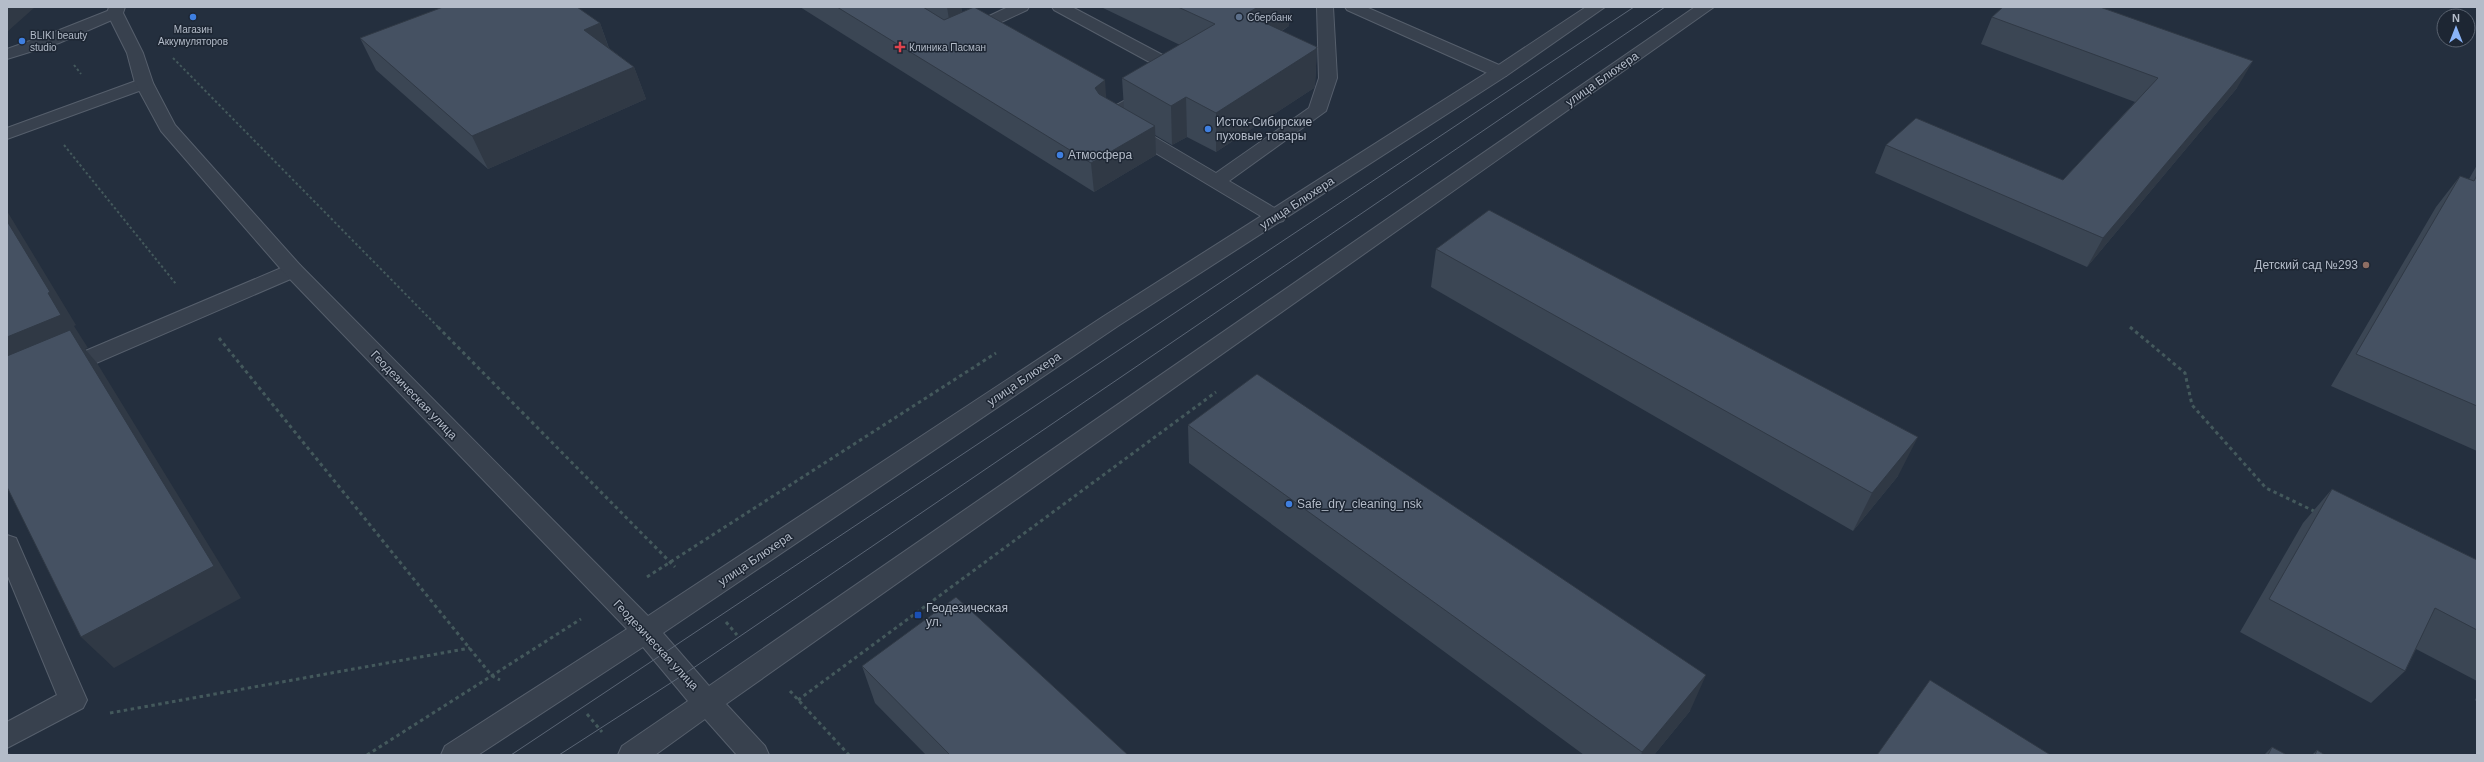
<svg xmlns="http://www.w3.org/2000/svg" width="2484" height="762" font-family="Helvetica,sans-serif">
  <rect width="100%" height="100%" fill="#242f3e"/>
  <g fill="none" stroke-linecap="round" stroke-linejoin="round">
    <!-- service casing -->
    <g stroke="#565f6c" stroke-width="2">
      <path id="service" d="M1008,7H1029L1027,10L974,35H962L960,32L962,29Z
        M1052,7H1072L1189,69L1192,73L1189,77H1177L1054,10Z
        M1317,7H1333L1337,78L1326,111L1229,181L1283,213L1286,217L1283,221L1276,223L1269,221L1102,121L1099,117L1102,113L1145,89H1157L1160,93L1157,97L1121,117L1216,173L1309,108L1319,78Z
        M1345,7H1366L1506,68L1509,72L1506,76H1494L1347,10Z
        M115,8L121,10L123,13L121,16L59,43L7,59V49L47,35Z
        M144,78L150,79L153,83L150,87L7,139V128Z
        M293,263L300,265L303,270L300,275L73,373L65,376L57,373L54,368L57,363Z
        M7,535L16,538L19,545L87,700L83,708L7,748V722L57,695L7,574Z"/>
    </g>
    <!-- tertiary casing -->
    <g stroke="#565f6c" stroke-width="2">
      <path id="tertiary" d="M109,7H125L123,13L143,53L153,83L175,125L300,265L648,616L1104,316L1494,68L1586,7H1605L1506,76L1118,326L663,633L709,686L1695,7H1714L726,704L765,746L769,755H737L705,719L655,755H618L622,746L688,701L643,647L478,755H441L445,746L627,629L286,275L161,131L135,83L127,53L107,13Z"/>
    </g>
    <!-- path-far1 -->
    <path stroke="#44595c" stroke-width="2" stroke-dasharray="2.5 2.5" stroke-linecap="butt" d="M173,58L439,328
      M74,65L81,74
      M64,145L176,284"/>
    <!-- path -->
    <path stroke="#44595c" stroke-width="3" stroke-dasharray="3.5 3.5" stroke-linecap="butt" d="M438,327L675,567
      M2130,327L2185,373L2192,405L2266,488L2316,512
      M219,338L492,676L500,680
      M647,577L996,353
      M726,622L737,635
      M790,691L849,755
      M798,700L1216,392
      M110,713L470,648
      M587,714L602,732
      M367,755L581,619"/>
    <!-- service -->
    <use href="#service" fill="#38414e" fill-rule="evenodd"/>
    <!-- tertiary -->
    <use href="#tertiary" fill="#38414e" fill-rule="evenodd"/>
    <!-- tram -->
    <path stroke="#5a6575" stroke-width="1" d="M511,755L1634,7
      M559,755L683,675L1665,7"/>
  </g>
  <!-- wall -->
  <path fill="#3b4654" d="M800,7H961L962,12L1124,109L1122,78L1180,45L1101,7H1290L1289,26L1282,31L1317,47L1315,85L1314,88L1216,152L1187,137L1172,145L1155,135L1156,155L1094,192Z
    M1992,17L2237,88L2087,267L1875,173L1886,145L2063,180L2135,102L1981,44Z
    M600,23L609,48L634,67L646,99L488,169L376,70L360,38Z
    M2477,165V451L2331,386L2436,207L2460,176L2469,179Z
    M1436,249L1898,476L1853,531L1431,287Z
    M1188,425L1690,711L1654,755H1584L1189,463Z
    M2332,489L2477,560V681L2416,649L2405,671L2371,703L2240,632L2303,523Z
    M862,666L1128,755H926L875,703Z
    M2477,696V702L2475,700Z
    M2272,747L2287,755H2264Z
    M2317,750L2325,755H2312Z"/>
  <!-- shaded-wall -->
  <path fill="#303945" d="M7,7H35L7,32Z
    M947,7H961L964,26L951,32Z
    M1258,7H1290L1289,26L1245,52L1246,14Z
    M600,23L611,55L584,30Z
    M1317,47L1315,85L1314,88L1216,152V113Z
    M2253,61L2237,88L2087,267L2103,238Z
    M634,67L646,99L488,169L472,136Z
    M1105,80L1107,108L1095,88Z
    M1186,97L1187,137L1172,145L1171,106Z
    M1155,126L1156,155L1094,192L1091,163Z
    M7,211L76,325L74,326L88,348L85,349L97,363L241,598L114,668L81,637L7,381V337L48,293L7,221Z
    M1918,437L1898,476L1853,531L1872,493Z
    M1706,675L1690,711L1654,755H1641L1642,752Z
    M7,751L12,755H7Z"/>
  <!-- building -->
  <path fill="#455162" stroke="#303945" d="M443,7H577L600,23L584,30L634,67L472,136L360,38Z
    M837,7H923L944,20L974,7L1105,80L1095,88L1099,94L1155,126L1091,163Z
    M1178,7H1258L1246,14L1317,47L1316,49L1216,113L1186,97L1171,106L1122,78L1215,24Z
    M2003,7H2100L2253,61L2103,238L1886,145L1916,118L2063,180L2158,78L1992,17Z
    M2477,175V406L2356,354L2460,176L2474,181Z
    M1489,210L1918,437L1872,493L1436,249Z
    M7,221L50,292L48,293L61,315L7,337Z
    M70,330L214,566L81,637L7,487V356Z
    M1257,374L1706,675L1642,752L1188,425Z
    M2332,489L2477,560V630L2435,608L2405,671L2269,599Z
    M956,597L1128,755H950L862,666Z
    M1930,680L2049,754L2048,755H1877Z
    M2272,747L2287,755H2268Z
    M2317,750L2325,755H2315Z"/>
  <!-- markers -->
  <g fill="#3f7fe0" stroke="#1d2633" stroke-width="1.5">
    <circle cx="193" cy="17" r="4"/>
    <circle cx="22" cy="41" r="4"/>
    <circle cx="1208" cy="129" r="4"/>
    <circle cx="1060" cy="155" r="4"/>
    <circle cx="1289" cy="504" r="4"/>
  </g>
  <circle fill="#5c6f8a" stroke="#1d2633" stroke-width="1.5" cx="1239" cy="17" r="4"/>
  <path fill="#e0444e" stroke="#1d2633" stroke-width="1.5" d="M898 41h4v4h4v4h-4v4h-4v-4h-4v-4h4z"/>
  <circle fill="#8d6e63" stroke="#1d2633" stroke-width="1.5" cx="2366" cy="265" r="4"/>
  <rect fill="#1a4fb4" stroke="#1d2633" stroke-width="1.5" x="914" y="611" width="8" height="8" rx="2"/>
  <g text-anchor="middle" stroke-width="3" stroke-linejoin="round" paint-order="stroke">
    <!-- far-poi labels -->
    <g font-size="10" fill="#b4bcc9" stroke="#1d2633" text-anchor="start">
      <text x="1247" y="21">Сбербанк</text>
      <text x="193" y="33" text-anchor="middle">Магазин<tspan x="193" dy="12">Аккумуляторов</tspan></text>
      <text x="30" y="39">BLIKI beauty<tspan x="30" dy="12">studio</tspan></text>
      <text x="909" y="51">Клиника Пасман</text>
    </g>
    <!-- street labels -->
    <g font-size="12" fill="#b4bcc9" stroke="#1d2633">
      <text transform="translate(1602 79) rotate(-35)" y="4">улица Блюхера</text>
      <text transform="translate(1297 203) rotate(-33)" y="4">улица Блюхера</text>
      <text transform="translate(1024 379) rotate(-34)" y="4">улица Блюхера</text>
      <text transform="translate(414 395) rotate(46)" y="4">Геодезическая улица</text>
      <text transform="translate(755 559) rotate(-34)" y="4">улица Блюхера</text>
      <text transform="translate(656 645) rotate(47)" y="4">Геодезическая улица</text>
    </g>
    <!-- poi labels -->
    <g font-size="12" fill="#b4bcc9" stroke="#1d2633" text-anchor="start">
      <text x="1216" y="126">Исток-Сибирские<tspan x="1216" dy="14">пуховые товары</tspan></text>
      <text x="1068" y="159">Атмосфера</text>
      <text x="2358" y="269" text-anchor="end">Детский сад №293</text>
      <text x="1297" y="508">Safe_dry_cleaning_nsk</text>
      <text x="926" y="612">Геодезическая<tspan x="926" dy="14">ул.</tspan></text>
    </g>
  </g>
  <!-- border -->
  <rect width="2484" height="762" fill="none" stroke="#b4bcc9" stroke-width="16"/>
  <!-- north arrow -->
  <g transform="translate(2456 28)"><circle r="19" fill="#1d2633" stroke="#59626f"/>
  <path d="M0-3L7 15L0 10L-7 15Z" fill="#8ab4f8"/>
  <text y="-6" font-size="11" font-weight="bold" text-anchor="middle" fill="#b4bcc9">N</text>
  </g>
</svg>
